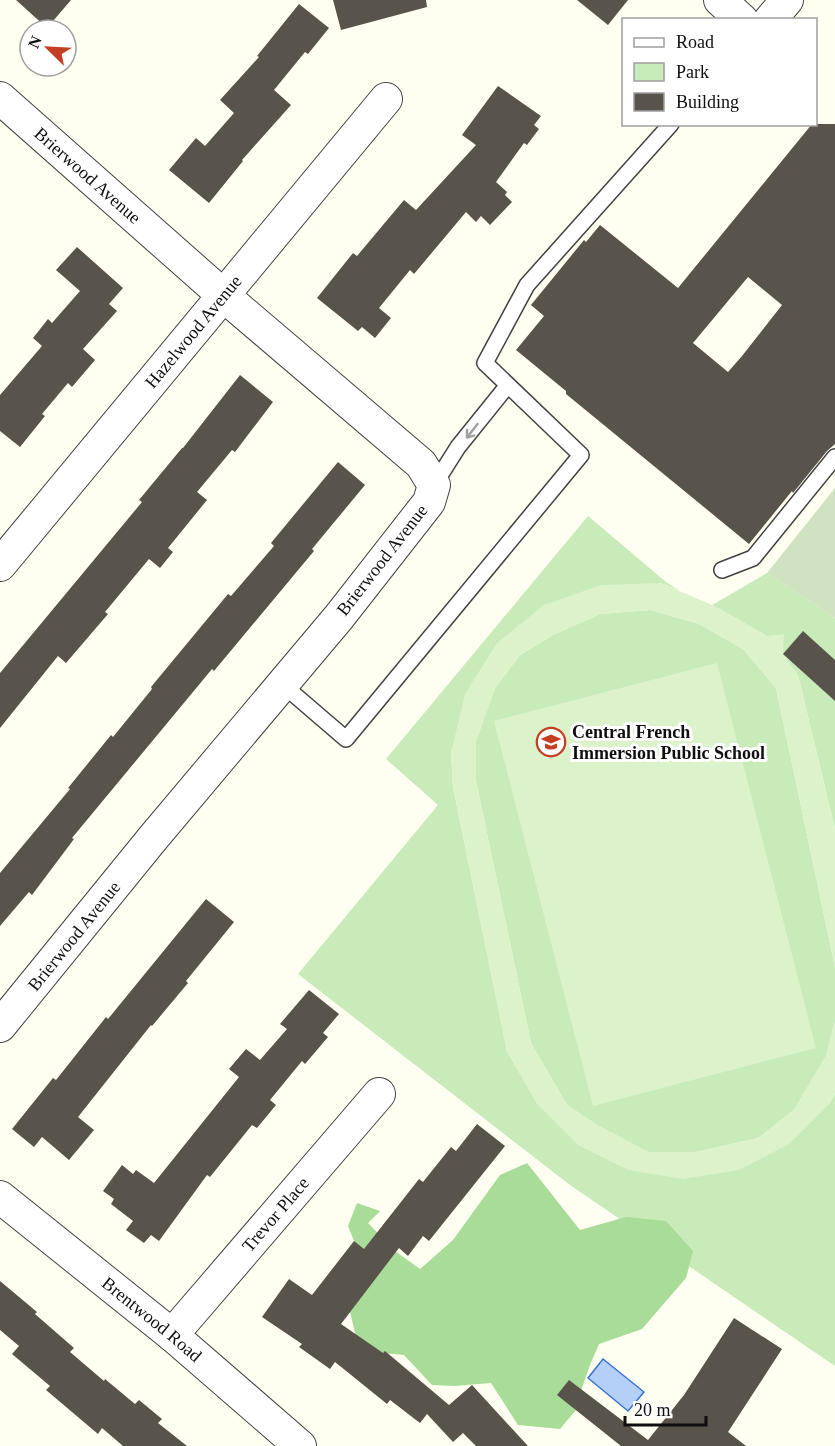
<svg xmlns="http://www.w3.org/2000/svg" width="835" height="1446" font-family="'Times New Roman',serif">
  <rect width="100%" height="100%" fill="#fffff1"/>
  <!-- green -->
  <path fill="#c8ebb9" d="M588,516L666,582L680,591L661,583L544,605L451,752L453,787L507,1051L538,1105L683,1179L829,1104L835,1093V1366L570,1185L298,974L438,805L386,759Z
    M767,573L835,618V829L798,675L767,636L712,605Z
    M651,610L699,624L743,649L776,688L835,967V1021L826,1056L794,1110L758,1138L696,1152H648L597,1125L567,1105L531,1043L476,781V741L495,688L520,655L553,635L600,614Z"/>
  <!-- forest -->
  <path fill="#a8dc98" d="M527,1163L580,1230L626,1217L666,1221L693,1251L686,1278L642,1329L599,1344L590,1365L582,1388L576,1410L560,1429L518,1425L491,1383L454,1386L432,1385L404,1355L373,1352L359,1349L350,1312L354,1241L348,1226L357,1203L380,1211L368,1223L395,1251L420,1269L453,1240L500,1175Z"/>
  <!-- cemetery -->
  <path fill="#d0e2c0" d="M835,488V618L767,573Z"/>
  <!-- pitch -->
  <path fill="#dcf2cb" d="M661,583L712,605L767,636L784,634L783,654L798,675L835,829V967L776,688L743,649L699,624L651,610L600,614L553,635L520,655L495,688L476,741V781L531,1043L567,1105L597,1125L649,1152H696L758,1138L794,1110L826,1056L835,1021V1093L829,1104L789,1144L739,1170L683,1179L628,1170L578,1145L538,1105L507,1051L453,787L451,753L465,694L497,643L544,605L601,585Z
    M717,663L816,1048L593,1106L494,721Z"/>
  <!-- water -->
  <path fill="#b4d0f8" stroke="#3973d1" stroke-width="1.5" d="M603,1359L644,1392L628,1411L588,1378Z"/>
  <!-- building -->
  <path fill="#58534b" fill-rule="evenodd" d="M16,0H71L47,28Z
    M333,0H426L427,7L341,30Z
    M577,0H628L608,25Z
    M299,4L329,28L308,54L305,52L274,90L291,105L242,160L243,161L209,203L169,170L196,138L205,146L234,113L220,100L259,57L257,56Z
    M498,86L541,116L534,125L539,129L527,145L524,143L496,182L507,192L505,195L512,202L490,225L481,216L476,222L466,212L414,274L410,270L379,308L391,318L375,338L362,327L358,331L317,298L353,253L357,256L404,200L416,210L476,145L462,135Z
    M812,124H835V444L827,451L793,493L792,491L749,544L566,394V391L516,350L544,316L531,305L584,240L586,242L600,225L678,288ZM748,277L782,305L742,356L728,372L693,343Z
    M77,247L123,288L109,304L117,311L83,349L95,360L72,387L68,383L42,414L45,416L20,447L0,431V395L42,346L33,338L48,319L52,323L80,291L56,270Z
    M240,375L273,402L235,452L232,450L197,492L207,500L168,548L173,552L160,568L149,559L105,612L108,614L66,663L58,656L0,728V673L142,502L139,500L182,448H183Z
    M338,462L365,485L312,549L314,551L214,671L212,669L72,838L74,839L32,895L29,892L0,926V873L70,789L68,788L111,735L113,737L152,689L151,687L228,594L231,596L274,546L271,543Z
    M803,631L835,660V701L783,654Z
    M206,899L234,922L186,981L188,983L152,1026L151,1025L78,1117L94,1130L69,1160L42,1137L34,1147L12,1129L53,1078L56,1080L106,1017L108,1019Z
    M309,990L339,1014L323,1033L328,1037L305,1064L302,1061L270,1100L276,1105L257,1128L252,1125L210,1177L207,1175L159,1241L151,1235L144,1243L126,1230L133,1221L111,1204L114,1199L103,1191L122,1165L133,1174L136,1170L154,1183L239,1077L229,1069L246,1049L260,1060L287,1029L280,1024Z
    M477,1124L505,1146L429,1241L423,1236L408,1256L399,1248L341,1324L383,1353L385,1351L449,1405L472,1385L528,1446H476L463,1433L453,1442L427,1414L420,1423L390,1400L387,1404L335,1362L330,1369L299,1347L302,1344L262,1317L289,1279L312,1295L354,1241L364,1249L419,1179L423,1182L451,1147L456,1151Z
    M0,1281L37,1312L35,1314L74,1348L70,1352L104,1381L105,1379L135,1404L139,1400L162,1419L158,1423L187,1446H123L102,1428L98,1434L46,1390L50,1386L12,1354L19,1346L0,1330Z
    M734,1318L782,1349L728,1432L746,1446H621L557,1395L569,1380L648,1440L684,1395Z"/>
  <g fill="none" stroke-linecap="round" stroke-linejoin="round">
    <!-- lane casing -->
    <g stroke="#424242" stroke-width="18">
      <path id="lane" d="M434,485L458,447L508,385
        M722,570L753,558L835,457
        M282,684L346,739L581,455L485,363L527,285L671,124"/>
    </g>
    <!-- street casing -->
    <g stroke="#424242" stroke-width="34">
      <g id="street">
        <path d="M720,0L742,20"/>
        <path d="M770,20L787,0"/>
        <path id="s1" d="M0,98L224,296L421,464L434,485L429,502L339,617L153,838L0,1026"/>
        <path id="s2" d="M0,565L386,99"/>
        <path id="s3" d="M0,1197L172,1335L300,1446"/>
        <path id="s4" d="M172,1335L379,1094"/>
      </g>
    </g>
    <!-- lane -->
    <use href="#lane" stroke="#fff" stroke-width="15"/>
    <!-- street -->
    <use href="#street" stroke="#fff" stroke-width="32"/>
  </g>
  <!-- one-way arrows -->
  <defs><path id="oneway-shaft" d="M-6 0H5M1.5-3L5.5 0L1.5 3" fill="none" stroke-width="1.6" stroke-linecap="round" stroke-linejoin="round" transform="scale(1.5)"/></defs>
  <use stroke="#9f9f9f" href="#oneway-shaft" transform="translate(472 431) rotate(128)"/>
  <!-- icons -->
  <defs>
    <g id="school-ring" transform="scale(1.5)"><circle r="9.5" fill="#fff" stroke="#c43e22" stroke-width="1.5"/><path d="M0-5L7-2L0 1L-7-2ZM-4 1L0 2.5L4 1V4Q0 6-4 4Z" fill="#c43e22"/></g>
  </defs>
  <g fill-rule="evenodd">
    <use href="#school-ring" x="551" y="742"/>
  </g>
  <g text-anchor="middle" stroke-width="6" stroke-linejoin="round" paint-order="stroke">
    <!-- street labels -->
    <g font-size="18" fill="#0f0f0f" stroke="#fff">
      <text dy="6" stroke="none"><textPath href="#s1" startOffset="117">Brierwood Avenue</textPath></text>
      <text dy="6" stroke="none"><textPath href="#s2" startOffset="303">Hazelwood Avenue</textPath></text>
      <text transform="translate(382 560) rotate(-52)" y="6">Brierwood Avenue</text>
      <text transform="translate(74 936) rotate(-51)" y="6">Brierwood Avenue</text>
      <text dy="6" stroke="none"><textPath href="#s4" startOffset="159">Trevor Place</textPath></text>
      <text dy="6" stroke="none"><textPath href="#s3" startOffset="195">Brentwood Road</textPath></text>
    </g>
    <!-- poi labels -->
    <g font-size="18" font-weight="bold" fill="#0f0f0f" stroke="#fff" text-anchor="start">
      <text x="572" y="738">Central French<tspan x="572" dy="21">Immersion Public School</tspan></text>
    </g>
  </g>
  <!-- legend -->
  <rect x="622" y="18" width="195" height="108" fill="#ffffff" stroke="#9f9f9f" stroke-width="1.5"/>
  <rect x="634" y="38" width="30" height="9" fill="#ffffff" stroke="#9f9f9f" stroke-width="1.5"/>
  <text x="676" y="48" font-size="18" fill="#0f0f0f">Road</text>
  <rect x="634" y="63" width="30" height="18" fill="#c8ebb9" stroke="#9f9f9f" stroke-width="1.5"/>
  <text x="676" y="78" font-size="18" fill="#0f0f0f">Park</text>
  <rect x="634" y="93" width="30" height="18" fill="#58534b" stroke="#9f9f9f" stroke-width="1.5"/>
  <text x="676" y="108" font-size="18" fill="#0f0f0f">Building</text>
  <!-- north arrow -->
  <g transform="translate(48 48) rotate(294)"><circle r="28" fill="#ffffff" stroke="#9f9f9f" stroke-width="1.5"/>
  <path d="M0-4.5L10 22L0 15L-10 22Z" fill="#c43e22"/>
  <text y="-9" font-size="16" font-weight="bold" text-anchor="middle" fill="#0f0f0f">N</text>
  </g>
  <!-- scale -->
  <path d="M625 1416v9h81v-9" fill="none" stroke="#0f0f0f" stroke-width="3"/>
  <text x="634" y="1416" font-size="18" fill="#0f0f0f" stroke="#ffffff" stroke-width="4.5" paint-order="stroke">20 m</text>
</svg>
